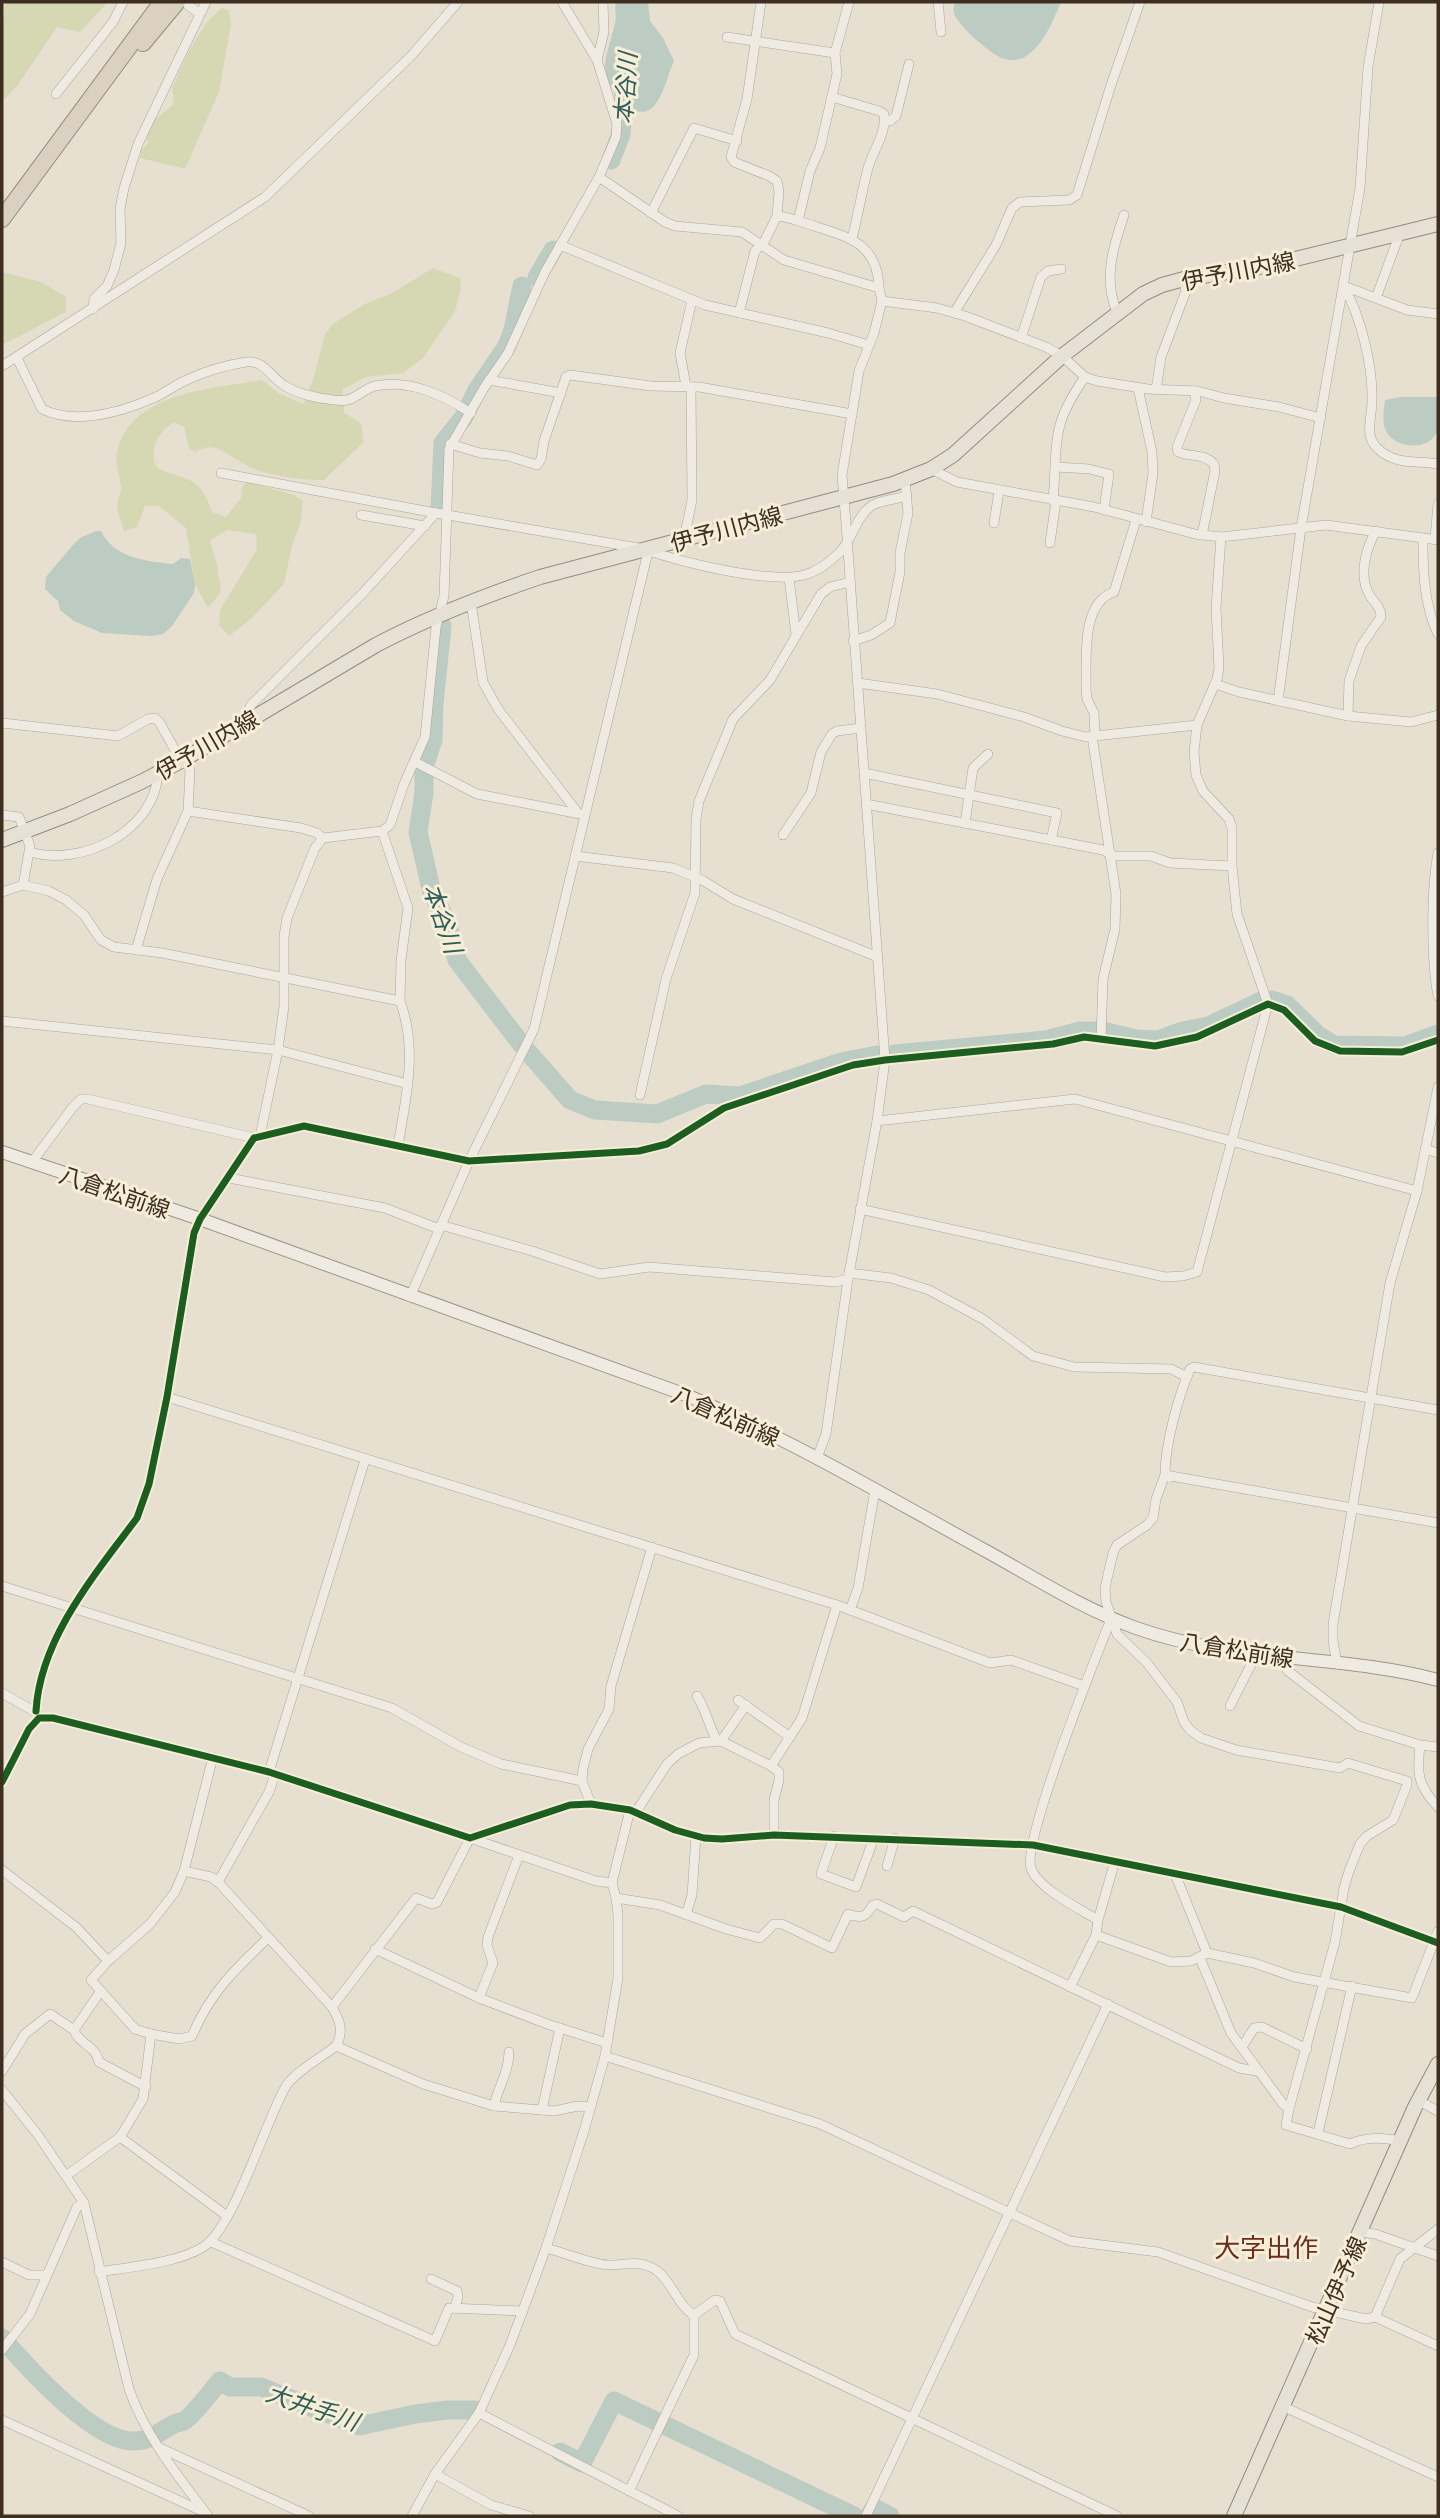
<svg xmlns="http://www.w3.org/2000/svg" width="1440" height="2518" font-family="'Playfair Display','Noto Sans JP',serif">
<rect width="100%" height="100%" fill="#e7e0d1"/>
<!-- green -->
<g fill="#d6d7b3">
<path d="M5,2H108L80,32L57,27L17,86L2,102V33Z"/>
<path d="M222,8L229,11L231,24L219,92L185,169L140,158L141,151L148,143L146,131L151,123L174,104L172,88L190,49L207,22Z"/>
<path d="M433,268L460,278L461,289L455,311L423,358L403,373L366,377L343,389L344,413L361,423L364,442L324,480C300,480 271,476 249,467C239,462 225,451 216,448C207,446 203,448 195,452L189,448L184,427L174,422C158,432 148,449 157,468C188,482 199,474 212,512L226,517L241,498L242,487L247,482L294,495L303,501L300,525L292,545L284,584L252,618L229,636L219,625L220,610L257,549L256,534L227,530L210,541L217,564L221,592L208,608L195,584L186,528L159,506H145L137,527L124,531C122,523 117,512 117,505C117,500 121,495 121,489C121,478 114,463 117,452C131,391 214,389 262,380L278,393L303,404L313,380L325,334L334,323L365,304L392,293Z"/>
<path d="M2,272L41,282L66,297V312L2,345Z"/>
</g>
<!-- water -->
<g fill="#bcccc2">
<path d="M616,2H648L650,21L663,38L674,61C668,74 664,94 654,106C634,127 604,85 605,66C606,51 612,38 615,23C617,16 614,9 616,2Z"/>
<path d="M955,2H1061C1053,20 1044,45 1026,56C1021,60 1012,61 1005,59C993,57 957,25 954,13C953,9 954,5 955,2Z"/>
<path d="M1401,397H1438C1438,407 1440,421 1437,431C1431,451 1397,449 1387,433C1381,423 1384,410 1385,400Z"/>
<path d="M96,531H101C114,558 145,561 173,564L181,558L190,559L195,584L194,593L172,626L163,634L152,636L102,633L74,621L60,610L58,601L45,589L46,577L72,546L80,538Z"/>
</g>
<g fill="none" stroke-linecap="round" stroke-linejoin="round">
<!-- river -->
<g stroke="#bcccc2" stroke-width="19">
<path d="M611,160L621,134L625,77"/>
<path d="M537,277L553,250"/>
<path d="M440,509L443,443L464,417L477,390L507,346L513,330L522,286"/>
<path d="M426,761L433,740L434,704L442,626"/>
<path d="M424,772V793L418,832L432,893L447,922L457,960L522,1045"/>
<path d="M1272,1000L1287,1005L1318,1035L1334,1045L1405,1046L1438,1034"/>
<path d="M1107,1032L1136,1039L1158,1040L1183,1031L1208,1026L1261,1001"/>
<path d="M528,1052L570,1100L595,1110L657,1114L706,1094L740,1096L841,1062L877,1055"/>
<path d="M895,1054L1046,1040L1080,1031H1097"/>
<path d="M2,2338C26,2366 96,2444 135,2441C154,2440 159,2431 174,2424C177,2422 181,2423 184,2421C192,2417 213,2389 220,2381L230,2387H261L359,2426L415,2414L448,2410H475"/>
<path d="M560,2452L582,2463L614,2401L854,2516"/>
<path d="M869,2516L874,2508L890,2516"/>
</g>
<!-- street casing -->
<g stroke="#ada599" stroke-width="10">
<g id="street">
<path d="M938,2L941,32"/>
<path d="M188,5L199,13"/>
<path d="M727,37L835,53"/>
<path d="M597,60L604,32L603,2"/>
<path d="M56,94L113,22L123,2"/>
<path d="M832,97L879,111L884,114C887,132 873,151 868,168C862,191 858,215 852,239"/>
<path d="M885,120L890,121L896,116L909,64"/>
<path d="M599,177L665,222L675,226L742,232L784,260L879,288L882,301L874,333L859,371L842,475L846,523L885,1060L877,1121L848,1279L826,1434L817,1458"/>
<path d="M651,213L694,128L737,141"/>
<path d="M777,216C789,217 802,222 814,226C849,237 878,244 879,288"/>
<path d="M798,221L810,171L820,148L837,74L835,53L849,2"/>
<path d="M560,245L705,305L828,333L869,345"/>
<path d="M1344,286L1407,310L1438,314"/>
<path d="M1344,287C1361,317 1373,366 1372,401C1372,417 1364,435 1377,448C1396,466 1416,460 1438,464"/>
<path d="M1376,298L1400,233"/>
<path d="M882,301L937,308L965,316L1046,347L1062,356L1085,377L1097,381L1148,389L1198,391L1224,398L1279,407L1321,418"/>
<path d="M93,309L94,299L107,286L114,270L121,243L120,209L124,188L138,144L206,2"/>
<path d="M1117,312C1103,280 1113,247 1124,215"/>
<path d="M739,313L755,251L764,242L777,216L779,192L777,181L769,176L734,162L731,157L747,99L761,2"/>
<path d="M954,313L996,245L1012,208L1020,202L1069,200L1077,195L1111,85L1140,2"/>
<path d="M1021,338L1041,277L1048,271L1061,269"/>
<path d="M17,358L42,409C77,426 124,411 156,397C168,391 178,383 189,379C206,371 227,365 246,362C265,360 271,378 285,386C295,392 309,396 320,398C329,399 338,402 347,400C357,398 365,388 375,386C410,379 443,395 471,413"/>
<path d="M2,366L265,197L411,56L458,2"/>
<path d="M489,380L561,393"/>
<path d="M686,386L680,353L692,300"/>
<path d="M1138,388L1152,452L1153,473L1146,522"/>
<path d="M1156,390L1161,357L1186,291L1184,279"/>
<path d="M1194,391L1196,400L1177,447L1178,452C1189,457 1204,453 1214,464L1215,471L1202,535"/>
<path d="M450,444L480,453L508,456L537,465L541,459L544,441L566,377L570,375L651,386L699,387L852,414"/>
<path d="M1056,467L1089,469L1109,474L1104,510"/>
<path d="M931,469L957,482L1094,507L1195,534L1221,537L1326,525L1438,540"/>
<path d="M221,473L436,513"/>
<path d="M1053,501C1058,444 1049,428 1085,377"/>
<path d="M361,515L425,526"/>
<path d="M994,523L999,491"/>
<path d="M684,539L692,500L691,387"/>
<path d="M1435,539L1438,504"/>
<path d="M1423,540C1423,572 1424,605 1438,634"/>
<path d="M1050,543L1056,501"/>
<path d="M789,578L796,635"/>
<path d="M471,602L483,682L498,709L578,813"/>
<path d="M853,641L871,635L890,623L900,572V553L908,513L905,480"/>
<path d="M858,683L937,694L1024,717L1062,731L1086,737L1197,725"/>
<path d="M1215,684L1239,692L1348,716L1411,722L1438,715"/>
<path d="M1278,701L1301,528L1360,188L1368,67L1379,2"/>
<path d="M1348,716L1349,681L1361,646L1381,617C1381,605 1372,602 1368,592C1359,574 1366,548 1376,531"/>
<path d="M244,722L251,705L363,593L436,513L644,549C680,562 768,584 804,575C819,571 830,562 840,552C853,539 857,512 875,504C884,500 897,499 907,496"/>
<path d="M2,723L118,736L148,719L155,718L160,723L181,761"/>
<path d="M1092,736L1116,894L1115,929L1103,979L1101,1038"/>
<path d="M1095,736L1094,713L1087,699L1086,689C1087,661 1080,603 1114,592L1136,520"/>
<path d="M415,762L477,794L580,814"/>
<path d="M864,773L1057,813L1051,840"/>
<path d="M866,804L1103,850L1114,856H1151L1170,863L1232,866"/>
<path d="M188,811L301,828L317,833L323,838"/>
<path d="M2,815L19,817L30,846L23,885"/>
<path d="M965,823L973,768L988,754"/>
<path d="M783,835L811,793L821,752L832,734L837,731L861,728"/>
<path d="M30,852C81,867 155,832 158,773"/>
<path d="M1438,853C1431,890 1431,960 1438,996"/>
<path d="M575,856L673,868L702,880L733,899L878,957"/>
<path d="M2,892L23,885L49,891L66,900L84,915L101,940L114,947L162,953L400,1001L401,960L408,908L382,831"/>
<path d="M136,950L157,879L188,811L190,771L187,758"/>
<path d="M2,1021L278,1050L408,1084"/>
<path d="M640,1095L666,979L695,893L696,819L699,801L733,719L770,680L821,594L830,587L850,582"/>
<path d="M877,1121L1075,1099L1417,1191"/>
<path d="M260,1136L278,1050L284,1006V936L287,918L315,848L323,838L382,831L390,825L404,784L425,737L436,627L444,596L449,449L484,388L508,353L545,272L599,177L616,137L617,124L597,60L562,2"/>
<path d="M398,1146C406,1097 418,1049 400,1001"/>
<path d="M1425,1149L1438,1153"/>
<path d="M32,1162L73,1107L81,1099H88L254,1138"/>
<path d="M229,1178L385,1208L439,1229"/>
<path d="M860,1209L1165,1277L1183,1276L1197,1272L1268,1004L1237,914L1232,866V828L1229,819L1203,791L1196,775L1194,752L1197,725L1217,679L1219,668L1216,608L1221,537"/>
<path d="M441,1225L532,1251L600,1274L649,1267L835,1282L848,1279"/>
<path d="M849,1273L891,1278L929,1290L983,1319L1033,1356L1074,1367L1171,1369L1187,1377"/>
<path d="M410,1297L469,1161L534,1029L647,556L644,549"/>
<path d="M167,1397L837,1605L990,1663L1011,1660L1084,1686"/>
<path d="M1165,1475C1165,1444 1178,1398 1190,1369L1194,1367L1438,1410"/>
<path d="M2,1586L392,1708L461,1747L501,1764L582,1781"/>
<path d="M850,1610L858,1588L875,1490"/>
<path d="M1279,1658L1288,1671L1359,1726L1420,1745L1438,1747"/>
<path d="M1337,1664L1333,1641V1624L1390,1283L1417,1191L1438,1087"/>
<path d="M2,1693L37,1713"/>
<path d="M697,1696C707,1712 708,1724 717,1741"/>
<path d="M738,1700L790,1737"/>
<path d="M1230,1706L1256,1655"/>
<path d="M36,1711C40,1639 95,1574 137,1518L149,1484L167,1397L194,1233L200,1219L254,1138L304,1126L469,1161L639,1151L667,1144L724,1108L853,1065L885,1060L1053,1044L1084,1037L1155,1046L1197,1037L1268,1004L1284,1010L1315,1041L1340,1051L1402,1052L1438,1040"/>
<path d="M721,1741L746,1705"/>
<path d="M1420,1745C1417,1773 1417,1785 1438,1807"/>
<path d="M269,1772L365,1460"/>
<path d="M2,1782L29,1729L39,1718H53L269,1772L470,1838L570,1805L591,1804L630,1810L675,1830L704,1838L722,1839L774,1835L1033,1845L1341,1907L1438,1943"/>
<path d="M591,1804L582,1781L583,1769L588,1749L609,1709L611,1686L652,1547"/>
<path d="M636,1812L667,1764L678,1754L699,1743L721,1741L771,1766"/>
<path d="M774,1835V1800L779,1780V1772L771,1766L802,1718L837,1605"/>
<path d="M834,1836L821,1874L856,1887L874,1838"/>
<path d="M887,1866L895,1838"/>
<path d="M2,1870L76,1927L108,1961"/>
<path d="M1175,1874L1207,1953"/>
<path d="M218,1882L269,1792L275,1774"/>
<path d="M616,1898L660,1905L726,1929L760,1938L774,1924H782L832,1948L848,1914C862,1919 866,1917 873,1905L877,1904L904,1917L913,1911L1239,2068L1257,2071"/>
<path d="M686,1915L692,1895L696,1836"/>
<path d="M1098,1920L1115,1861"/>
<path d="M1096,1935L1171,1962L1191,1961L1207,1953L1254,1963L1294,1977L1412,1998L1438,1931"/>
<path d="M375,1949L479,1998L550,2025L607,2043"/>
<path d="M1200,1958L1231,2033L1283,2104L1289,2109L1286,2125L1350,2144C1366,2136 1384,2138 1401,2141"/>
<path d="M1070,1987L1096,1935L1098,1920C1080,1909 1037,1888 1031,1868C1022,1841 1097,1654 1111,1619"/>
<path d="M479,1998L493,1963L487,1945L488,1937L519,1855"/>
<path d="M332,2007L416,1898L432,1904L437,1902L470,1838L596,1881L612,1883"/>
<path d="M74,2030C79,2045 95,2044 99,2062L146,2087"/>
<path d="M151,2034L179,2039L192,2036C210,1993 235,1969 268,1938"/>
<path d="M336,2046L423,2084L494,2106L554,2111L578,2106L590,2107"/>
<path d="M1242,2047L1254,2028L1262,2027L1307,2049"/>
<path d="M605,2056L820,2124L1070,2241L1158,2252L1312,2307L1366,2319L1375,2317L1438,2346"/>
<path d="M2,2071L25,2034L50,2014L74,2030L100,1992"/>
<path d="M2,2090L38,2135L84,2203L129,2389C146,2437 178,2476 208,2516"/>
<path d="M1419,2101L1438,2111"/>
<path d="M494,2106C498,2087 509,2072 509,2052"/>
<path d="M1289,2109L1335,1942L1344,1888L1349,1871L1360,1844L1367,1836L1393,1820L1407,1785V1781L1348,1763L1340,1768L1236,1750L1201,1738L1190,1730L1184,1722L1177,1702L1147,1663L1117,1634L1106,1602L1105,1588L1113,1553L1117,1545L1147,1525L1153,1518L1156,1499L1165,1475L1438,1523"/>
<path d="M542,2110L560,2028"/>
<path d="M1318,2133L1352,1986"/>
<path d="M120,2137L227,2216"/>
<path d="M67,2175L120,2137L143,2099L151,2034L135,2029L91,1980L108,1961L150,1924L175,1892L184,1871L213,1757"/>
<path d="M1360,2232L1375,2234L1438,2256"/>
<path d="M211,2242L435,2341L449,2308L523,2311"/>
<path d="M546,2248C562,2252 594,2265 609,2265C627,2265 638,2259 656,2270C672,2281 677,2305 694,2315L715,2300L720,2301L735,2334L1117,2516"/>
<path d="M2,2262L29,2275H47"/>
<path d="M99,2272C130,2267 178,2263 203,2247C234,2228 265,2122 286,2086C294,2073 323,2056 336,2046C344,2032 340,2020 332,2007L218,1882L211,1877L184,1871"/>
<path d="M431,2279L457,2291L458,2297L455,2308"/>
<path d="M1375,2317L1400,2259L1438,2229"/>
<path d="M2,2350L30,2314L77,2207L84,2203"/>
<path d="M1282,2406L1438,2477"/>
<path d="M479,2413L678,2516"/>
<path d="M2,2420L204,2512"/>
<path d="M158,2447L309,2516"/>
<path d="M435,2474L491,2505L529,2516"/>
<path d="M629,2491L694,2355V2315"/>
<path d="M412,2516L435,2474L479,2413L510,2345L546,2248L584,2131L605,2056L618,1978V1915L616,1898L612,1883L630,1810"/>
<path d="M866,2516L1108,2004"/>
</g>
</g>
<!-- secondary casing -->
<g stroke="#9c958a" stroke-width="14">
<path id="secondary" d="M2,1152L200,1219L686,1395C790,1439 887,1497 986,1551C1035,1578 1083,1609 1136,1628C1234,1663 1340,1654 1438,1680"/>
</g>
<!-- primary casing -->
<g stroke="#928b80" stroke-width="16">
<g id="primary">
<path d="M2,840L70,814L141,782L181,761L376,645C429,617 484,596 540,577L893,484L931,469L953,455L1062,356L1143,294L1162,285L1184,279L1271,265L1438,224"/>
<path d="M1234,2516L1415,2107L1438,2064"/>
</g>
</g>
<!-- highway casing -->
<g stroke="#928b80" stroke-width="18">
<g id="highway">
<path d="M143,43L177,2"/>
<path d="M2,219L162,2"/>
</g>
</g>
<!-- street -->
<use href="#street" stroke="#efebe3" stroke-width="9"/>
<!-- secondary -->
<use href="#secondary" stroke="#efebe3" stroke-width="12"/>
<!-- primary -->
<use href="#primary" stroke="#e6e1d4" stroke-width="14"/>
<!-- highway -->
<use href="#highway" stroke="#dad1c2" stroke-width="16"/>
<!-- cycleway casing -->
<g stroke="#f7eed8" stroke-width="11">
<g id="cycleway">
<path d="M36,1711C40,1639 95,1574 137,1518L149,1484L167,1397L194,1233L200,1219L254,1138L304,1126L469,1161L639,1151L667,1144L724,1108L853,1065L885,1060L1053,1044L1084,1037L1155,1046L1197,1037L1268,1004L1284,1010L1315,1041L1340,1051L1402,1052L1438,1040"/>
<path d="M2,1782L29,1729L39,1718H53L269,1772L470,1838L570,1805L591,1804L630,1810L675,1830L704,1838L722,1839L774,1835L1033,1845L1341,1907L1438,1943"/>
</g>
</g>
<!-- cycleway -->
<use href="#cycleway" stroke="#1b5e20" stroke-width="7"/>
</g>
<g text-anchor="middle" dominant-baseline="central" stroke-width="6" stroke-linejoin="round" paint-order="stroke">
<!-- street labels -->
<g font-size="23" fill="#3d2e20" stroke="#f7eed8">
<text transform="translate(1238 270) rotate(-11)">伊予川内線</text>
<text transform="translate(726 528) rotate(-15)">伊予川内線</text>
<text transform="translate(206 744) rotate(-30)">伊予川内線</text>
<text transform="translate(115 1191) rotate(19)">八倉松前線</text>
<text transform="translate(726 1415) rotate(24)">八倉松前線</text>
<text transform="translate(1237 1649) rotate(9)">八倉松前線</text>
<text transform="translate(1335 2290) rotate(-66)">松山伊予線</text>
</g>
<!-- water labels -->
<g font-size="24" font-style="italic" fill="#2f5d5a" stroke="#f7eed8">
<text transform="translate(624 88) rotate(-86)">本谷川</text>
<text transform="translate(444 918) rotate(71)">本谷川</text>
<text transform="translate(313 2406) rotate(19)">大井手川</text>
</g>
<!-- quarter labels -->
<g font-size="26" fill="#6b2e1e" stroke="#f7eed8">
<text x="1266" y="2246">大字出作</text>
</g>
</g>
<!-- border -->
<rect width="1440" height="2518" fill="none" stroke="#3d2e20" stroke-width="7"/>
</svg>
